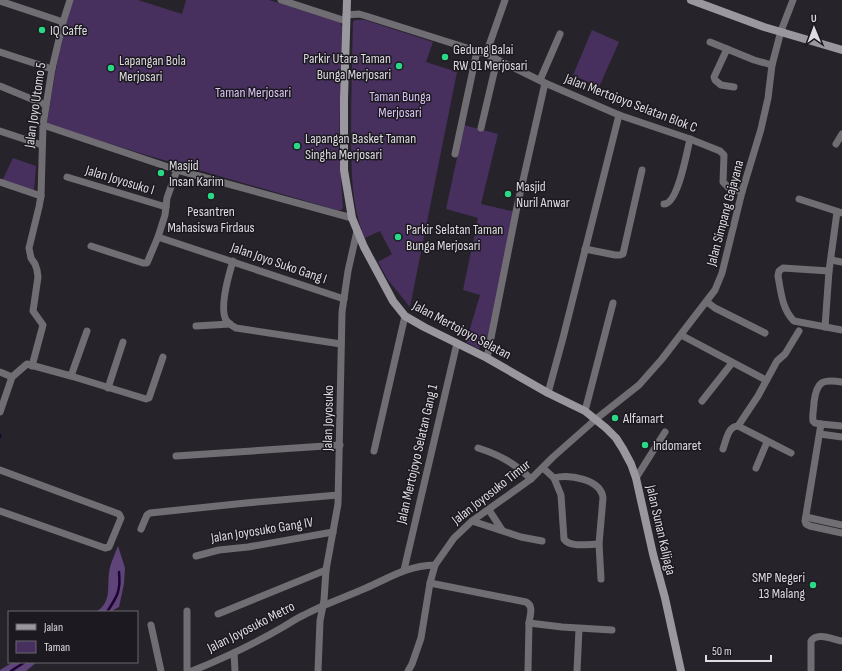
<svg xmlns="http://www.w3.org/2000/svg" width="842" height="671" font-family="'Sofia Sans Condensed',sans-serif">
<rect width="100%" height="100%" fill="#26232a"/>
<!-- green -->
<g fill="#47305e">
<path d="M73,0H138L182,14L186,0H269L340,22L342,27L339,146L343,208L341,210H337L136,152L48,124L47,122C54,81 60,39 73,0Z"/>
<path d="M355,20H365L433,42L426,62L457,72L410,307L388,280L378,262L392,254L380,231L365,238C351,206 352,173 351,139C351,100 352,61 353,22Z"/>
<path d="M592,30L619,42L599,87L573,75Z"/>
<path d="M464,125L498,134L481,204L515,212L487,348L480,345L479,349L466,342L480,295L463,290L478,218L446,209Z"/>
<path d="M13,158L36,166L34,191L2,181Z"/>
</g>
<!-- forest -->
<g fill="#5e4479">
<path d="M118,546L125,568L124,584L119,607L110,612H96C112,602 107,588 109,573C110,564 115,554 118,546Z"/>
<path d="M13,662H37L26,671H0V670Z"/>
</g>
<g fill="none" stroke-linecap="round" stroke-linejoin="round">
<!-- stream -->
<g stroke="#1d0231" stroke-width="2.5">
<path d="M0,437V435"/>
<path d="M107,612C117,597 121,591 119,572"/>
<path d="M11,671L25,662"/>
</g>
<!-- minor -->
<g stroke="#706e72" stroke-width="7">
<path d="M281,0L346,21"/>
<path d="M0,1L63,22"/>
<path d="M346,15L359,14L366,16L486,54L545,83L619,115L690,139L720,151L724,155L723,182L729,188L742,192"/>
<path d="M710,42L754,60L772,65"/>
<path d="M727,49L714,77L715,80L721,85L734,87"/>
<path d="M0,52L52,69"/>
<path d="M486,54L505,0"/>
<path d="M540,80L560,34"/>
<path d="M0,86L46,105"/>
<path d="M43,125L177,170L352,218"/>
<path d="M481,128L497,60"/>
<path d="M0,131L42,145"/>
<path d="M836,144L842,134"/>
<path d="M455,154L477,51"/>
<path d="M67,177L166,207"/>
<path d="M0,182L41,196"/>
<path d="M799,199L842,213"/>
<path d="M664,204C678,204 687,151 690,139"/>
<path d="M158,237L344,299"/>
<path d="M91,246L143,263H147L158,237L165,215L167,198L177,170"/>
<path d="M585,249L615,255H620L623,254L642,170"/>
<path d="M831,260L842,262"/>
<path d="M233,261C229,274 219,307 226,320C229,324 232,326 236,328L341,344"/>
<path d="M829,271L783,268L779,271L778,276C781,292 782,309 794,321L842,330"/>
<path d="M707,302L715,308L765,333"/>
<path d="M196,326L230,324"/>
<path d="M825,327L829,271L837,212"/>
<path d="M681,335L766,380"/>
<path d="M487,358L517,207L545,83"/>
<path d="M32,366L43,325L33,311L38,277L37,270L35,264L31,258L29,248L39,207L41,196L43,125L52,69L63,22L70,0"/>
<path d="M0,372L12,377"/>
<path d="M71,376L87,331"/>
<path d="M842,382C822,379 817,381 814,402C814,408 812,415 813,421L815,423L821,424L805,521L806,524L810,526L842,533"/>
<path d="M108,388L123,342"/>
<path d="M548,393L563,338L619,115"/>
<path d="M702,401L732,363"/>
<path d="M585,411L613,303"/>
<path d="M0,412L12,377L27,364L71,376L146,399L149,398L163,357"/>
<path d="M821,424L842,426"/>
<path d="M738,426L791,453"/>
<path d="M820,434L842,437"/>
<path d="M478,448C500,455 514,463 531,479"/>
<path d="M723,449C726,441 728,426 738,426L758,396L777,361L785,354L799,331"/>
<path d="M374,451L405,316"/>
<path d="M176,456L340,445"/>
<path d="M543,468L554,478L561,495L564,539C570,548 589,544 599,544"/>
<path d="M756,468L767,442"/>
<path d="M0,470L119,514L121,518L109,547L105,548L0,511"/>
<path d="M554,478C569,474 601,479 603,498L599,544L601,579"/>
<path d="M636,478L665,432"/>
<path d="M489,510L502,530"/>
<path d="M806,517L842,525"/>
<path d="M472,521L521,537L542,541"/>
<path d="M141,529L147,515L150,513L246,503L338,495"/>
<path d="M196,556L219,550L248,547L333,532"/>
<path d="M404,570L457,343"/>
<path d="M430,583L526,602C534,606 530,615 529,623"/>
<path d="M218,614L326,570"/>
<path d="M151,625L161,671"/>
<path d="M234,653L235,671"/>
<path d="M187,671V611"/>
<path d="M192,671C224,658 254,644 283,627C290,623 297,618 304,615C324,604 346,597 366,588C391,577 406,566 435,565"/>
<path d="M318,671L320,621L324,600L326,570L338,504L342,312L348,271L357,231"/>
<path d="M408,671L412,664L421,638L430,583L435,565L454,538L472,521L531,479L553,457L596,419L639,385L662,359L715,290L722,273L742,192L761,129L768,98L772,65L781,31L793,0"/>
<path d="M528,671L529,623L562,627L612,630"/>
<path d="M577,671L579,629"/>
<path d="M811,671V641C817,632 832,639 842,641"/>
</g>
<!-- secondary -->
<g stroke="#9a989e" stroke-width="8">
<path d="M347,0L344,99V170L352,218L364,247L393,301L405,316L424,327L487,358L548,393L585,411L606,428L616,438L623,449L631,464L636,478L653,554L665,598L681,671"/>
<path d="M691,0L764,27L842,50"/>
</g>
</g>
<!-- markers -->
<g fill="#2ad885" stroke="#1c1920" stroke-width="1.5">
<circle cx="42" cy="30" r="4"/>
<circle cx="445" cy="57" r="4"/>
<circle cx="399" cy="66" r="4"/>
<circle cx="111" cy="68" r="4"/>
<circle cx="297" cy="146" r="4"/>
<circle cx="161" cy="173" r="4"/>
<circle cx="508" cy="194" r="4"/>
<circle cx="211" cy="196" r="4"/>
<circle cx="398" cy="237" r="4"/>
<circle cx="615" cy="418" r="4"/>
<circle cx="645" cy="445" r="4"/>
<circle cx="813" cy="585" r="4"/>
</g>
<g text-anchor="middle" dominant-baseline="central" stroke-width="3" stroke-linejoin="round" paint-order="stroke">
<!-- poi labels -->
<g font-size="14" fill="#dedce1" stroke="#1c1920" text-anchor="start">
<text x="50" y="30">IQ Caffe</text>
<text x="453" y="49">Gedung Balai<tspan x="453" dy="16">RW 01 Merjosari</tspan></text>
<text x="391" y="58" text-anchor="end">Parkir Utara Taman<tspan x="391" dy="16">Bunga Merjosari</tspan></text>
<text x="119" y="60">Lapangan Bola<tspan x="119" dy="16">Merjosari</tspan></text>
<text x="305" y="138">Lapangan Basket Taman<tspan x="305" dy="16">Singha Merjosari</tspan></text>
<text x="169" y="165">Masjid<tspan x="169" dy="16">Insan Karim</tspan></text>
<text x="516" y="186">Masjid<tspan x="516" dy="16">Nuril Anwar</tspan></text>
<text x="211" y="211" text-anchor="middle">Pesantren<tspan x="211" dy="16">Mahasiswa Firdaus</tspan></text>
<text x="406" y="229">Parkir Selatan Taman<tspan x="406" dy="16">Bunga Merjosari</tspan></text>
<text x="623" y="418">Alfamart</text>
<text x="653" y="445">Indomaret</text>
<text x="805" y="577" text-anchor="end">SMP Negeri<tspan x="805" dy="16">13 Malang</tspan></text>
</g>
<!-- park labels -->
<g font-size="14" fill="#dbc4f6" stroke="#1c1920">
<text x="253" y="92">Taman Merjosari</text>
<text x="400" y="96">Taman Bunga<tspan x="400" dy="16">Merjosari</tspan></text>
</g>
<!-- street labels -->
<g font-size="14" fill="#dedce1" stroke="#1c1920">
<text transform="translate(631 103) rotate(21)">Jalan Mertojoyo Selatan Blok C</text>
<text transform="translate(35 105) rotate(-82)">Jalan Joyo Utomo 5</text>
<text transform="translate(120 180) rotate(17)">Jalan Joyosuko I</text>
<text transform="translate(725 213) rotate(-75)">Jalan Simpang Gajayana</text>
<text transform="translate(279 263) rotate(19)">Jalan Joyo Suko Gang I</text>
<text transform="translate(462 330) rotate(28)">Jalan Mertojoyo Selatan</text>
<text transform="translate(328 418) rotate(-89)">Jalan Joyosuko</text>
<text transform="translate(417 454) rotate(-77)">Jalan Mertojoyo Selatan Gang 1</text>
<text transform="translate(491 492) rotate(-38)">Jalan Joyosuko Timur</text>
<text transform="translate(262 530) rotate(-9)">Jalan Joyosuko Gang IV</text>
<text transform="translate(661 530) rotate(77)">Jalan Sunan Kalijaga</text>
<text transform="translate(251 627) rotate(-27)">Jalan Joyosuko Metro</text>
</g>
</g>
<!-- legend -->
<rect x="8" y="611" width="130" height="52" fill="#1c1920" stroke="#6a676d"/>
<rect x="16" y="624" width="20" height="6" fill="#9a989e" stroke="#6a676d"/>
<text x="44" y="631" font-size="12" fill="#dedce1">Jalan</text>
<rect x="16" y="641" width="20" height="12" fill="#47305e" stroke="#6a676d"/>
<text x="44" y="651" font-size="12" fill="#dedce1">Taman</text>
<!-- north arrow -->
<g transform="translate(814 28) rotate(359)" stroke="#1c1920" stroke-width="3" paint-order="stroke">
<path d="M0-3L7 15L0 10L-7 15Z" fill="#dedce1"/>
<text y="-6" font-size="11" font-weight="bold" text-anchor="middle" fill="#dedce1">U</text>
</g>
<!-- scale -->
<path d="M706 655v6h65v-6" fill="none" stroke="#dedce1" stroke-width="2"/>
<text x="712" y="655" font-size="12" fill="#dedce1" stroke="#1c1920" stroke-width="3" paint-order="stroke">50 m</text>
</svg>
